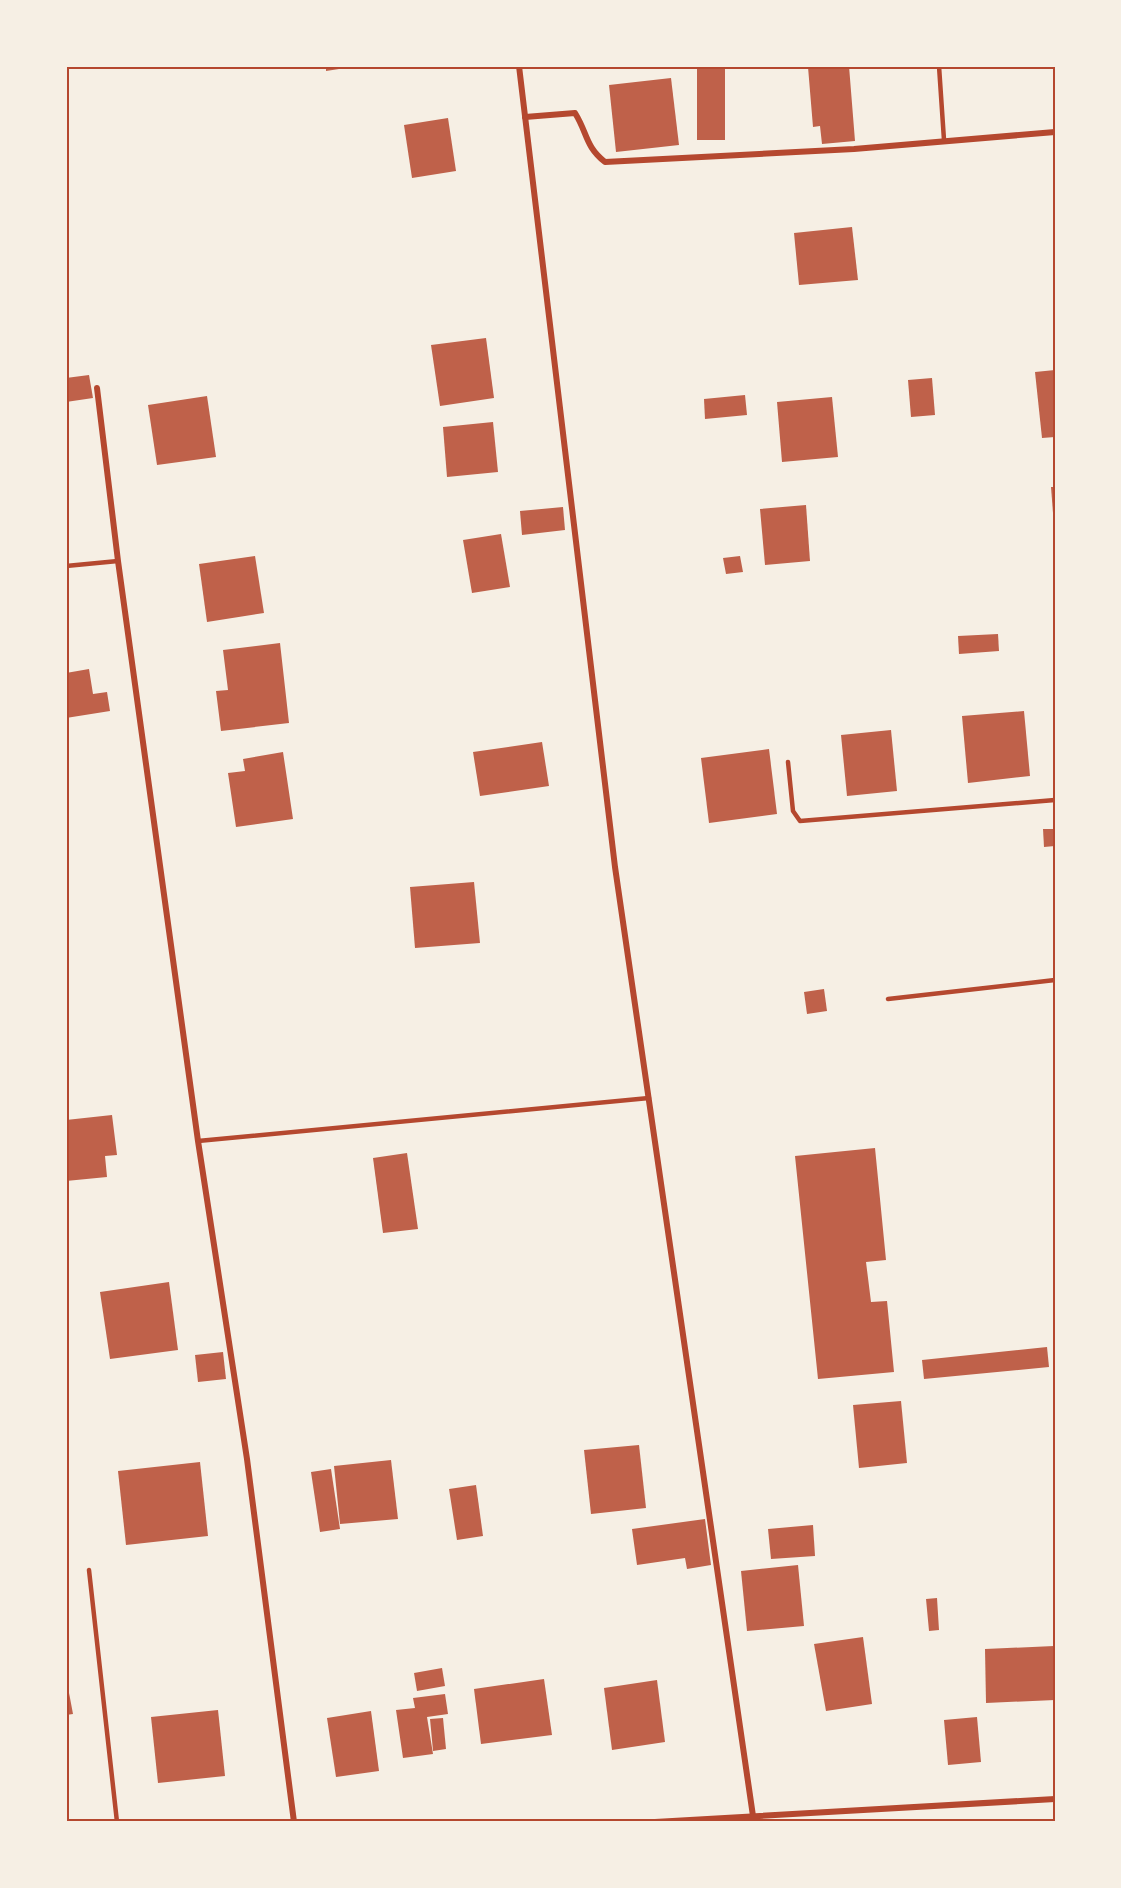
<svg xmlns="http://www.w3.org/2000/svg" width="1121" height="1888" font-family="Roboto,sans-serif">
<rect width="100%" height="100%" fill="#f6efe4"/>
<!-- building -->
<g fill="#bf614a">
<path d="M326,66H352V67L326,71Z"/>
<rect x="697" y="66" width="28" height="74"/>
<path d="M824,66H849L855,141L822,144L820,126L813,127L808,67Z"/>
<path d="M671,78L679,145L616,152L609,85Z"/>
<path d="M448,118L456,171L412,178L404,125Z"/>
<path d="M852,227L858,280L799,285L794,233Z"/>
<path d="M486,338L494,398L440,406L431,345Z"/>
<path d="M1055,370V437L1042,438L1035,372Z"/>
<path d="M89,375L93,398L66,402V378Z"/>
<path d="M932,378L935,415L911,417L908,380Z"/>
<path d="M745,395L747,415L705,419L704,399Z"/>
<path d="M207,396L216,457L157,465L148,405Z"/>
<path d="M832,397L838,457L782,462L777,402Z"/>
<path d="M493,422L498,472L447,477L443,427Z"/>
<path d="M1051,487H1055V513H1053Z"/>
<path d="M806,505L810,561L765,565L760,509Z"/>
<path d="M563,507L565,530L522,535L520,511Z"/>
<path d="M501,534L510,587L472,593L463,540Z"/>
<path d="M255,556L264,613L207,622L199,564Z"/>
<path d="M740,556L743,572L726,574L723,558Z"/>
<path d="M998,634L999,651L959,654L958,636Z"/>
<path d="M280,643L289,723L221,731L216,691L228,690L223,650Z"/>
<path d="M89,669L93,694L107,692L110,711L66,718V673Z"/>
<path d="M1024,711L1030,776L968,783L962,716Z"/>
<path d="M891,730L897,791L847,796L841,735Z"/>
<path d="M542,742L549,786L480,796L473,752Z"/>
<path d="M769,749L777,814L709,823L701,758Z"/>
<path d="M283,752L293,819L236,827L228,773L245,771L243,759Z"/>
<path d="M1043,829H1055V846L1044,847Z"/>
<path d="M474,882L480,943L415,948L410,887Z"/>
<path d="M824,989L827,1011L807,1014L804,992Z"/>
<path d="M112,1115L117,1155L105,1156L107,1177L66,1181V1120Z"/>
<path d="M875,1148L886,1260L866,1262L871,1302L887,1301L894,1372L818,1379L795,1156Z"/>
<path d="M407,1153L418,1229L383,1233L373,1158Z"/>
<path d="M169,1282L178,1350L110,1359L100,1292Z"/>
<path d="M1047,1347L1049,1367L924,1379L922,1360Z"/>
<path d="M223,1352L226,1379L198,1382L195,1355Z"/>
<path d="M901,1401L907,1463L859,1468L853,1405Z"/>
<path d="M639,1445L646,1508L591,1514L584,1450Z"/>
<path d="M391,1460L398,1519L340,1524L334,1466Z"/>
<path d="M200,1462L208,1536L126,1545L118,1471Z"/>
<path d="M331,1469L340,1529L320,1532L311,1472Z"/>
<path d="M476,1485L483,1536L457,1540L449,1489Z"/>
<path d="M705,1519L711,1565L687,1569L685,1558L637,1565L632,1529Z"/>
<path d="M813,1525L815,1556L771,1559L768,1529Z"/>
<path d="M798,1565L804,1626L747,1631L741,1571Z"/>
<path d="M937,1598L939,1630L929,1631L926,1599Z"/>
<path d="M863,1637L872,1704L826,1711L814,1644Z"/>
<path d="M1054,1646L1055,1700L986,1703L985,1649Z"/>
<path d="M442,1668L445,1686L417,1691L414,1673Z"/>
<path d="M66,1677L73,1714L66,1715Z"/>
<path d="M544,1679L552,1735L481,1744L474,1689Z"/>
<path d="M657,1680L665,1742L612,1750L604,1688Z"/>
<path d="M445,1694L448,1714L427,1717L433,1754L403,1758L396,1710L415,1708L413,1698Z"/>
<path d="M218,1710L225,1776L158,1783L151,1717Z"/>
<path d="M371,1711L379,1771L336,1777L327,1718Z"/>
<path d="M977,1717L981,1762L948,1765L944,1720Z"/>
<path d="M443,1718L446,1749L433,1751L430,1719Z"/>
</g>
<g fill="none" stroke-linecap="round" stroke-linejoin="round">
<!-- service -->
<g stroke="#b5482f" stroke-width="4.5">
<path d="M939,66L944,140"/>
<path d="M66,566L118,561"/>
<path d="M788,762L793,811L800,821L1055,800"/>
<path d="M888,999L1055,980"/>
<path d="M198,1141L649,1098"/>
<path d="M89,1570L117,1822"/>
</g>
<!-- minor -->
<g stroke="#b5482f" stroke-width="6">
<path d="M519,66L615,867L753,1816"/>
<path d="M525,117L575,113C588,134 585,146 605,162L854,149L1055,132"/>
<path d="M97,388L118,561L198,1141L247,1459L294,1822"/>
<path d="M655,1822L1055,1799"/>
</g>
</g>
<!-- border -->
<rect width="1121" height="1888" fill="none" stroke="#f6efe4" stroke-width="135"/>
<rect x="68" y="68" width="986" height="1752" fill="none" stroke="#b5482f" stroke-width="2"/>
</svg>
